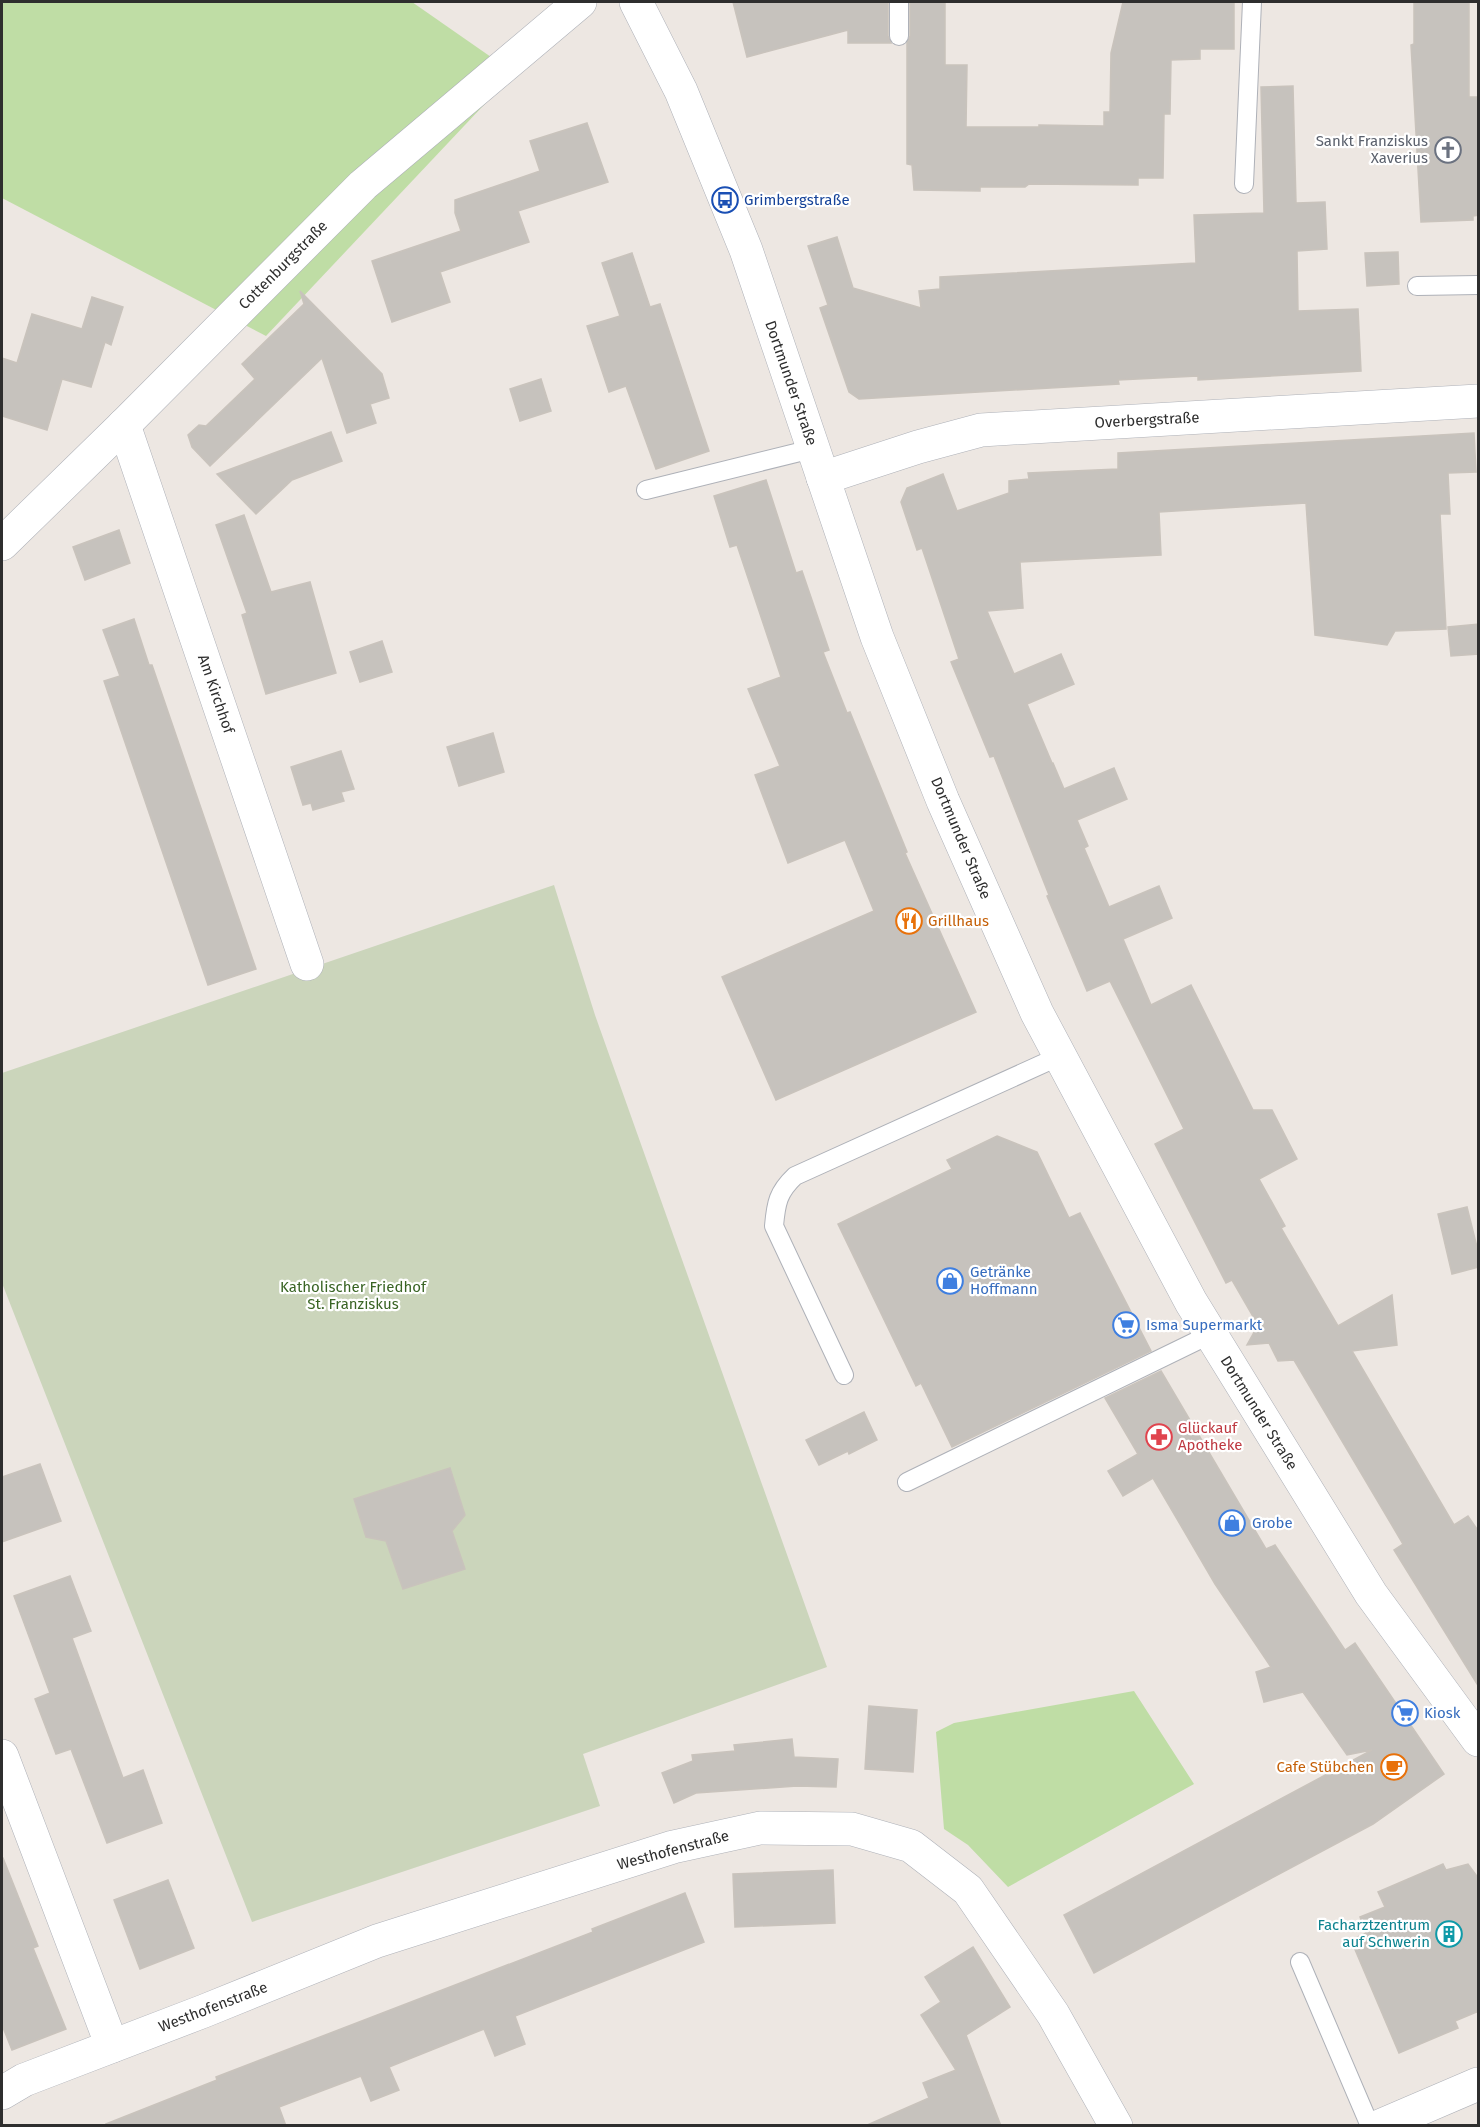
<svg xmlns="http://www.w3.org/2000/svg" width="1480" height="2127" font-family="'Fira Sans',sans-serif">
<rect width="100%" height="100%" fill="#ede7e2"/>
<!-- green -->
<g fill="#bfdda5">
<path d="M2,2H412L514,73L266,336L2,198Z"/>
<path d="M1134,1691L1194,1784L1008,1887L968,1845L944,1829L936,1732L954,1723Z"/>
</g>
<!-- cemetery -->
<path fill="#cbd5bb" d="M554,885L595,1015L827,1667L583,1754L600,1806L252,1922L2,1283V1073Z"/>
<!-- building -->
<g fill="#c6c2bd" stroke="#c9c3bc" stroke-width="1.5">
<path d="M733,2H888V36L891,43H848V30L747,57Z"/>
<path d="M910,2H945V65H967L966,127H1039V125L1104,126V112H1110L1111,53L1123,2H1234V49H1200V59L1171,60L1170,114H1164L1163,178H1138V185L1029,184L1025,187H980V191L914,190L912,165L907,164V43L910,36Z"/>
<path d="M1414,2H1469V97H1479V215L1473,216V220L1421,222L1411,45L1414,44Z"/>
<path d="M1293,86L1296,203L1325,202L1327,249L1297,251L1298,311L1358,309L1361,371L1198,380V376L1118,380L1119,384L859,399L849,392L820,308L828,305L808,246L837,237L853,288L921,308L919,291L940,289V277L1196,263L1194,215L1264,213L1261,87Z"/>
<path d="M587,123L608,182L518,211L529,242L440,272L450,302L392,322L372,261L461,231L455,213V200L540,171L530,141Z"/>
<path d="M1398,252L1399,284L1367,286L1365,253Z"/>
<path d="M632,253L650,307L660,304L709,451L656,469L626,386L609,392L587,326L620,316L602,263Z"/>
<path d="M300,291L382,374L389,398L370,404L376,423L347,433L322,358L210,466L192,447L188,435L199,425L206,426L255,379L242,364L304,304Z"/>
<path d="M92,297L123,307L111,345L105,342L91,387L62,379L47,430L2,416V358L17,363L32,314L82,329Z"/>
<path d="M541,379L551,411L520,421L510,389Z"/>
<path d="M331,432L342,461L292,480L256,514L217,474Z"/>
<path d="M1474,433L1476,472L1448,473L1450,514H1440L1446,629L1395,631L1387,645L1315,635L1306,503L1159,512L1161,555L1020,562L1023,608L987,611L1014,674L1061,654L1074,684L1027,704L1052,763H1053L1064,789L1114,768L1127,799L1077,820L1088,846L1084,848L1109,907L1159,886L1172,918L1123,939L1151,1005L1191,985L1253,1110H1272L1297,1159L1259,1179L1285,1226L1281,1228L1338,1326L1392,1295L1397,1345L1352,1351L1454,1525L1468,1516L1479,1532V1687L1394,1550L1403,1544L1294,1360L1278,1361L1269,1343L1247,1345L1258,1325L1232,1280L1226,1283L1155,1144L1184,1129L1110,981L1087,991L1047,896L1049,895L994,756L990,757L951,662L959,659L922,548L917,550L901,502L907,488L943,474L957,511L1009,493V481L1029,479L1028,473L1118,469V453Z"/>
<path d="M766,480L796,573L802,571L829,650L823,652L847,713L850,712L907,852L905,853L976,1012L776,1100L722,977L874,911L845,840L788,863L755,775L780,766L748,689L781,677L737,545L730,547L714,496Z"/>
<path d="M244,515L271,592L310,582L336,673L266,694L242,615L247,613L216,525Z"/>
<path d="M119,530L130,563L85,580L73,547Z"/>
<path d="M134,619L149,665H152L256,969L208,985L104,681L120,676L103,630Z"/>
<path d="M1479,624V654L1451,656L1448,627Z"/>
<path d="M382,641L392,672L360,682L350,652Z"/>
<path d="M493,733L504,772L459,786L447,747Z"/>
<path d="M341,751L354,789L341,792L344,801L313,810L311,803L303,805L291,767Z"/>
<path d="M997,1136L1037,1152L1069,1218L1080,1213L1151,1351L952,1447L921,1383L916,1386L838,1224L952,1169L947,1160Z"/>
<path d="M1467,1207L1479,1255V1267L1452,1274L1438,1214Z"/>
<path d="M1161,1371L1266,1549L1275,1545L1345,1650L1355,1643L1444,1774L1373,1824L1094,1973L1064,1915L1372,1750L1347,1755L1303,1692L1264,1702L1256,1672L1271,1667L1215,1584L1153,1478L1123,1496L1108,1471L1138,1454L1105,1398Z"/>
<path d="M864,1412L877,1440L849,1454L848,1451L819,1465L806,1440Z"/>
<path d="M40,1464L61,1521L2,1542V1477Z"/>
<path d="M450,1468L465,1515L452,1531L465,1569L403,1589L386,1541L366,1537L354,1499Z"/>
<path d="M70,1576L91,1631L72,1638L123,1778L143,1770L162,1823L107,1843L71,1749L56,1754L35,1699L50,1693L14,1596Z"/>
<path d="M869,1706L917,1710L913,1772L865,1769Z"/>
<path d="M792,1739L794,1757L838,1759L836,1787L797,1786L696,1793L674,1803L662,1773L693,1761L692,1755L735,1751L734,1745Z"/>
<path d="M2,1858H3L38,1946L33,1948L66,2029L12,2050L2,2025Z"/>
<path d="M1443,1864L1446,1870L1468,1864L1479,1879V2011L1455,2021L1458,2028L1399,2053L1351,1940L1366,1933L1360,1917L1385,1907L1378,1892Z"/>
<path d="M833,1870L835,1923L735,1927L733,1874Z"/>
<path d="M168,1880L194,1948L140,1969L114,1900Z"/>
<path d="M685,1893L704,1942L515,2016L525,2044L495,2056L484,2029L389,2067L399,2090L371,2101L361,2076L279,2107L286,2126H107L106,2124L217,2080L216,2077L593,1932L592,1929Z"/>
<path d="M973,1947L1010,2007L966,2035L1001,2126H865L929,2098L923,2083L956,2070L921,2015L941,2002L925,1977Z"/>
</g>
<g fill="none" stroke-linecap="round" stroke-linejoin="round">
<!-- lane casing -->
<g stroke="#aeb1b8" stroke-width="20">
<g id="lane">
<path d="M899,36V2"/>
<path d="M1244,184L1252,2"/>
<path d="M1417,286L1478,285"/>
<path d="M646,490L812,449"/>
<path d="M844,1375L774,1226C776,1203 778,1192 795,1176L1060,1056"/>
<path d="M907,1482L1211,1334"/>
<path d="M1300,1962L1370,2126"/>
</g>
</g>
<!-- street casing -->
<g stroke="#aeb1b8" stroke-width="34">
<g id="street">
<path d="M124,425L307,964"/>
<path d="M823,478L918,447L981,430L1478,401"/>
<path d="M2,1756L112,2046"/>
<path d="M2,2093L24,2080L204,2011L377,1941L673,1847L760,1828L852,1829L911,1846L968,1890L1053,2014L1116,2126"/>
<path d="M1380,2126L1478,2084"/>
</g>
</g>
<!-- secondary casing -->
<g stroke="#aeb1b8" stroke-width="34">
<g id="secondary">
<path d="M636,2L681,91L746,250L877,637L943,801L1037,1013L1191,1302L1371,1594L1478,1740"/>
<path d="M2,544L124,425L363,185L580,2"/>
</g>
</g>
<!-- lane -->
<use href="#lane" stroke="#fff" stroke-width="18"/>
<!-- street -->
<use href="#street" stroke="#fff" stroke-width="33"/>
<!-- secondary -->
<use href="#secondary" stroke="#fff" stroke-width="33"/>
</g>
<!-- icons -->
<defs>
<g id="church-ring" transform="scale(1.35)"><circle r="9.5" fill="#fff" stroke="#6b7280" stroke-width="1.5"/><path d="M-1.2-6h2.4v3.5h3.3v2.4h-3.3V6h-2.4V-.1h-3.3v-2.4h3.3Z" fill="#6b7280"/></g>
<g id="bus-ring" transform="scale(1.35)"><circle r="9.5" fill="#fff" stroke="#1a4fb4" stroke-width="1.5"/><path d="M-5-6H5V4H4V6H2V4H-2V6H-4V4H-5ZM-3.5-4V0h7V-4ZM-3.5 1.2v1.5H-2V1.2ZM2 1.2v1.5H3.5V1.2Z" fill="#1a4fb4"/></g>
<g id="restaurant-ring" transform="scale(1.35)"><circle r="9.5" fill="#fff" stroke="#e8710a" stroke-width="1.5"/><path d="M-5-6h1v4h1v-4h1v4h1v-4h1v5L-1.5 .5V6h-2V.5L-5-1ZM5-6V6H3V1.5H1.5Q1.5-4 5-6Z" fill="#e8710a"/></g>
<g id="shop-ring" transform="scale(1.35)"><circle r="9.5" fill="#fff" stroke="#3f7fe0" stroke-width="1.5"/><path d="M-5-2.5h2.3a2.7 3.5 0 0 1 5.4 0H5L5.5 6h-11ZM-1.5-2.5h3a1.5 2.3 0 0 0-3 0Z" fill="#3f7fe0"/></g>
<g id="supermarket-ring" transform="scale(1.35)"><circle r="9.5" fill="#fff" stroke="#3f7fe0" stroke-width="1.5"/><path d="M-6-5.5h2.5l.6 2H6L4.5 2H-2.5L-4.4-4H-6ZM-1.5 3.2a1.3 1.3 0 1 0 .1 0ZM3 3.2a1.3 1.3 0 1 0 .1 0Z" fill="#3f7fe0"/></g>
<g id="pharmacy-ring" transform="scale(1.35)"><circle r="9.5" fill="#fff" stroke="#e0444e" stroke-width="1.5"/><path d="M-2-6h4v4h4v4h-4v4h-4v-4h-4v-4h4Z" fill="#e0444e"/></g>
<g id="cafe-ring" transform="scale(1.35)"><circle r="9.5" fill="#fff" stroke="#e8710a" stroke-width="1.5"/><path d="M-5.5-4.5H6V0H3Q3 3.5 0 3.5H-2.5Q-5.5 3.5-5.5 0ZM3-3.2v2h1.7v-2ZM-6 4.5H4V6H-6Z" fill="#e8710a"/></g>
<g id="building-ring" transform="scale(1.35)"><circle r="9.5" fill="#fff" stroke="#0f9aa8" stroke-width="1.5"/><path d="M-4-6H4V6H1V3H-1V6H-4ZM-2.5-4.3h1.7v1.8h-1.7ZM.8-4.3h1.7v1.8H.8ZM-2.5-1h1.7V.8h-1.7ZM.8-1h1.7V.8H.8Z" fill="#0f9aa8"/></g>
</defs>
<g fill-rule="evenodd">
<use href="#church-ring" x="1448" y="150"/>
<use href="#bus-ring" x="725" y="200"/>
<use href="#restaurant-ring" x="909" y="921"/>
<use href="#shop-ring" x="950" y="1281"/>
<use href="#supermarket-ring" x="1126" y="1325"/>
<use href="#pharmacy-ring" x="1159" y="1437"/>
<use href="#shop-ring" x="1232" y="1523"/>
<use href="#supermarket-ring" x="1405" y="1713"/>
<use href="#cafe-ring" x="1394" y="1767"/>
<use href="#building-ring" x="1449" y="1934"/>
</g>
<g text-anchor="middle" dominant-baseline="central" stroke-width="4.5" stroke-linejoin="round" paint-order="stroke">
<!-- worship labels -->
<g font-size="15" fill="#5b616d" stroke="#fff" text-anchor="end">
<text x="1428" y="141">Sankt Franziskus<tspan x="1428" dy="17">Xaverius</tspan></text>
</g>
<!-- transit labels -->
<g font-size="15" fill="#164399" stroke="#fff" text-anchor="start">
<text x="744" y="200">Grimbergstraße</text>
</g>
<!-- street labels -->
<g font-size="15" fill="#2e2e2e" stroke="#fff">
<text transform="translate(283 265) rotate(-45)">Cottenburgstraße</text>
<text transform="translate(791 383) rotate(71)">Dortmunder Straße</text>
<text transform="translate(1147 420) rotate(-3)">Overbergstraße</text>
<text transform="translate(216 694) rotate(71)">Am Kirchhof</text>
<text transform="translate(961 838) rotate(67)">Dortmunder Straße</text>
<text transform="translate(1259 1413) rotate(58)">Dortmunder Straße</text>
<text transform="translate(673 1850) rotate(-15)">Westhofenstraße</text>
<text transform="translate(213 2007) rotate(-21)">Westhofenstraße</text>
</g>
<!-- food labels -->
<g font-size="15" fill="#c56008" stroke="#fff" text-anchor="start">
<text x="928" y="921">Grillhaus</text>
<text x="1374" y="1767" text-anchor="end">Cafe Stübchen</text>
</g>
<!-- shop labels -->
<g font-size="15" fill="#366cbe" stroke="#fff" text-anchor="start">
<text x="970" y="1272">Getränke<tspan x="970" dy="17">Hoffmann</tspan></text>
<text x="1146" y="1325">Isma Supermarkt</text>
<text x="1252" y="1523">Grobe</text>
<text x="1424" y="1713">Kiosk</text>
</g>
<!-- park labels -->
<g font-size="15" fill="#396424" stroke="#fff">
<text x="353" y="1287">Katholischer Friedhof<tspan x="353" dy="17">St. Franziskus</tspan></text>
</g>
<!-- health labels -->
<g font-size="15" fill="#be3a42" stroke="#fff" text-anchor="start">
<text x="1178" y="1428">Glückauf<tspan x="1178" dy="17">Apotheke</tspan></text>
</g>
<!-- culture labels -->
<g font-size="15" fill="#0d838f" stroke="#fff" text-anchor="end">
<text x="1430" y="1925">Facharztzentrum<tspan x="1430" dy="17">auf Schwerin</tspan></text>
</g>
</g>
<!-- border -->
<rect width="1480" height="2127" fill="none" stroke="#2e2e2e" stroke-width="6"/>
</svg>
